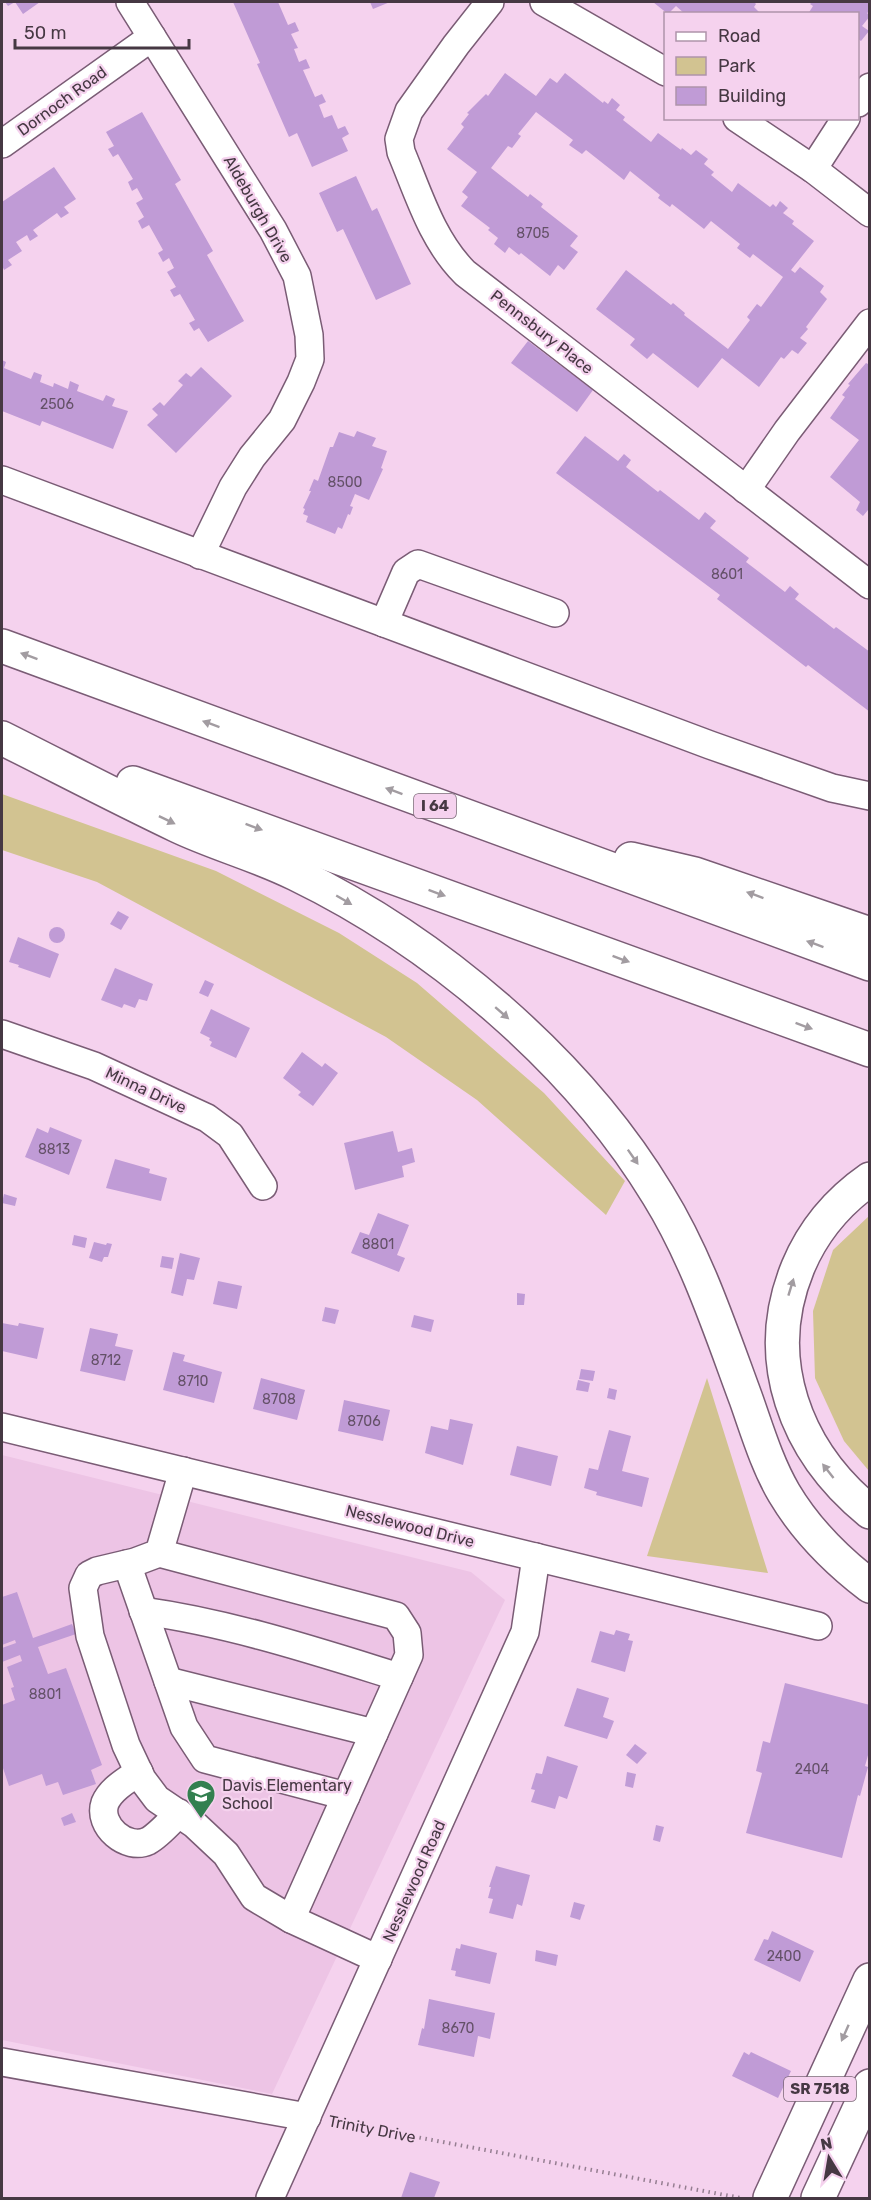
<svg xmlns="http://www.w3.org/2000/svg" width="871" height="2200" font-family="Rubik,sans-serif">
<rect width="100%" height="100%" fill="#f5d2ee"/>
<!-- built -->
<path fill="#edc4e5" d="M2,1455L471,1572L505,1600L272,2094L2,2040Z"/>
<!-- green -->
<g fill="#d2c391">
<path d="M2,794L216,871L339,933L417,983L544,1093L625,1181L606,1215L477,1100L386,1037L97,882L2,850Z"/>
<path d="M869,1216V1471L844,1441L815,1378L813,1311L833,1250Z"/>
<path d="M707,1378L768,1573L647,1556Z"/>
</g>
<!-- building -->
<g fill="#c09bd6">
<path d="M5,2H40L23,14L15,2L8,6Z"/>
<path d="M233,2H278L288,25L295,22L299,31L291,34L298,48L294,49L299,62L306,59L310,68L303,70L315,97L322,94L326,102L319,105L324,118L332,115L338,129L345,126L349,134L342,138L348,151L312,167L297,133L289,137L257,64L260,63Z"/>
<path d="M370,2H390L373,9Z"/>
<path d="M653,2H754L756,4L754,7L761,14H685L676,6L668,14Z"/>
<path d="M812,2H870V11L867,13L870,16L862,26L869,31L861,41L858,39V14H808L813,6L810,4Z"/>
<path d="M505,73L536,96L550,78L557,83L565,73L603,103L604,101L608,104L612,98L620,105L616,110L625,117L623,120L651,142L658,133L681,150L682,148L691,155L696,150L708,159L704,164L714,172L711,175L732,192L738,183L770,207L773,204L776,207L780,201L788,208L783,213L794,221L792,224L814,241L791,270L795,273L800,267L824,286L820,292L827,299L806,327L808,329L800,338L807,343L798,354L792,350L784,359L781,357L759,387L722,358L698,388L653,353L647,359L630,345L635,339L596,309L626,270L671,305L673,303L685,313L684,315L728,349L750,320L747,317L757,304L761,307L783,277L753,254L750,258L737,248L740,244L711,221L704,229L672,204L670,207L658,198L660,195L630,171L624,180L586,150L582,154L569,145L573,140L536,112L518,134L521,136L512,148L508,146L491,168L528,197L530,194L543,204L541,207L578,236L570,246L578,252L564,270L558,265L550,276L521,253L519,255L509,247L505,253L494,244L498,238L488,230L490,228L461,206L468,197L462,192L477,172L447,149L464,127L461,124L469,114L467,113L486,94L488,96Z"/>
<path d="M142,112L181,180L175,184L213,251L207,255L244,321L208,342L199,328L194,331L189,323L195,320L180,294L174,297L170,290L176,287L167,272L174,268L169,258L163,262L158,253L163,250L149,225L142,229L138,221L144,217L136,203L143,199L137,188L132,191L128,182L133,179L118,154L113,157L108,149L114,146L106,132Z"/>
<path d="M54,167L76,199L64,207L69,213L61,218L57,213L33,230L38,236L30,241L27,235L16,242L22,251L8,260L12,265L4,270L2,265V202Z"/>
<path d="M356,176L372,211L377,208L411,284L376,300L343,229L337,232L319,193Z"/>
<path d="M528,341L593,390L577,412L511,363Z"/>
<path d="M2,360L6,362L4,368L31,379L34,372L42,375L40,382L53,387L54,383L68,389L70,381L79,385L77,391L103,401L106,395L115,399L112,406L128,411L113,449L42,421L40,426L2,411Z"/>
<path d="M866,363L870,365V443L868,446L870,447V511L868,510L863,516L856,510L860,502L830,477L859,440L830,418L845,397L842,395L850,385L848,384Z"/>
<path d="M201,367L232,396L176,453L147,425L158,415L152,409L160,402L164,406L183,385L178,381L186,373L191,377Z"/>
<path d="M357,431L376,438L372,446L387,451L381,468L383,469L369,500L355,494L350,506L353,507L350,515L348,514L342,529L338,527L335,534L306,522L308,516L303,514L305,509L303,508L311,491H309L314,479L318,481L330,447H333L339,432L354,437Z"/>
<path d="M585,436L618,461L624,454L631,460L626,467L658,492L660,490L699,520L705,512L716,521L710,528L749,558L746,562L785,592L790,586L799,594L795,599L834,629L836,627L870,652V712L808,665L806,667L717,599L720,595L556,473Z"/>
<path d="M118,911L129,917L121,930L110,924Z"/>
<circle cx="57" cy="935" r="8"/>
<path d="M18,937L59,954L50,978L18,967L19,965L9,962Z"/>
<path d="M115,968L153,984L147,1001L139,999L135,1008L124,1004L122,1008L101,1000Z"/>
<path d="M205,980L214,984L208,997L199,993Z"/>
<path d="M211,1009L250,1028L236,1058L210,1046L212,1042L209,1040L210,1038L200,1033Z"/>
<path d="M302,1052L322,1067L325,1063L338,1073L313,1106L298,1095L301,1092L283,1078Z"/>
<path d="M50,1127L82,1140L69,1175L25,1157L37,1128L48,1133Z"/>
<path d="M393,1131L398,1152L412,1148L415,1162L402,1166L404,1177L355,1190L344,1143Z"/>
<path d="M115,1159L150,1169L149,1173L167,1178L161,1201L106,1188Z"/>
<path d="M4,1194L17,1198L15,1206L2,1203Z"/>
<path d="M378,1213L409,1225L397,1255L405,1258L399,1272L351,1253L360,1232L369,1235Z"/>
<path d="M74,1235L87,1238L85,1248L72,1245Z"/>
<path d="M94,1242L106,1245L107,1243L112,1244L108,1257H104L102,1262L89,1258Z"/>
<path d="M180,1253L200,1258L194,1280L187,1279L183,1296L171,1293Z"/>
<path d="M162,1256L174,1258L172,1269L160,1267Z"/>
<path d="M218,1281L242,1286L237,1309L213,1304Z"/>
<path d="M517,1293L525,1294L524,1305H517Z"/>
<path d="M325,1307L339,1310L335,1324L322,1321Z"/>
<path d="M414,1315L434,1320L431,1332L411,1327Z"/>
<path d="M2,1323L18,1326L19,1323L44,1328L37,1359L2,1351Z"/>
<path d="M90,1328L118,1334L115,1346L133,1350L125,1381L80,1371Z"/>
<path d="M173,1352L185,1355L183,1361L222,1372L214,1403L163,1390Z"/>
<path d="M581,1369L595,1371L593,1381L579,1379Z"/>
<path d="M261,1378L305,1390L297,1420L253,1409Z"/>
<path d="M578,1380L590,1383L588,1392L576,1390Z"/>
<path d="M609,1388L617,1390L615,1400L607,1398Z"/>
<path d="M344,1400L390,1410L383,1441L338,1431Z"/>
<path d="M450,1419L473,1424L463,1465L425,1453L431,1426L448,1430Z"/>
<path d="M609,1430L631,1436L622,1471L649,1478L642,1507L596,1495L597,1492L584,1488L589,1468L598,1470Z"/>
<path d="M517,1446L558,1456L551,1486L510,1475Z"/>
<path d="M17,1592L33,1638L72,1624L76,1634L38,1647L48,1674L66,1668L102,1765L91,1770L96,1784L63,1795L58,1782L46,1786L42,1774L9,1786L2,1765V1705L15,1700L11,1688L14,1687L7,1667L22,1661L20,1655L2,1662V1648L16,1643L15,1640L2,1645V1597Z"/>
<path d="M616,1630L630,1634L628,1640L633,1641L625,1672L591,1662L600,1631L614,1635Z"/>
<path d="M785,1683L870,1705V1748L865,1766L868,1767L860,1796L858,1795L842,1858L746,1833L762,1773L756,1771L763,1741L770,1743Z"/>
<path d="M577,1688L609,1698L603,1717L614,1721L607,1739L564,1726Z"/>
<path d="M635,1744L647,1753L637,1764L626,1755Z"/>
<path d="M547,1756L578,1766L567,1799L559,1796L555,1809L531,1802L535,1790L531,1789L536,1773L542,1774Z"/>
<path d="M627,1772L636,1774L633,1788L625,1786Z"/>
<path d="M72,1813L76,1822L64,1826L61,1818Z"/>
<path d="M656,1825L664,1827L660,1842L653,1840Z"/>
<path d="M496,1866L530,1875L522,1906L517,1904L513,1919L489,1913L493,1899L488,1898L491,1887H489Z"/>
<path d="M574,1902L585,1905L580,1920L570,1917Z"/>
<path d="M772,1931L814,1951L800,1982L754,1960L764,1939L768,1940Z"/>
<path d="M461,1944L497,1953L490,1984L455,1976L456,1971L451,1970L456,1948L460,1949Z"/>
<path d="M536,1950L558,1955L556,1966L535,1961Z"/>
<path d="M429,1999L495,2013L490,2039L478,2036L474,2057L418,2045L422,2028L424,2029Z"/>
<path d="M744,2052L749,2055L751,2052L791,2071L778,2098L732,2076Z"/>
<path d="M410,2172L440,2182L434,2198H401Z"/>
</g>
<g fill="none" stroke-linecap="round" stroke-linejoin="round">
<!-- minor casing -->
<g stroke="#7a5c75" stroke-width="30">
<g id="minor">
<path d="M130,2L273,230L297,276L309,335L310,359L301,382L282,420L252,457L233,487L200,555"/>
<path d="M490,2L456,45L409,111L399,139L401,152C419,195 432,240 465,273L870,585"/>
<path d="M544,2L666,72"/>
<path d="M858,103L870,87"/>
<path d="M737,118L813,169L870,213"/>
<path d="M2,144L152,37"/>
<path d="M813,169L846,118"/>
<path d="M2,480L710,745L832,788L870,796"/>
<path d="M746,490L787,431L870,323"/>
<path d="M384,623L406,572L418,564L555,613"/>
<path d="M2,1034L94,1066L207,1118L230,1135L263,1186"/>
<path d="M2,1427L818,1626"/>
<path d="M183,1471L159,1553L135,1562L97,1571L89,1575L83,1588L90,1636L126,1745L142,1779L157,1799L194,1824L226,1854L254,1897L291,1919L378,1959"/>
<path d="M159,1553L396,1616L407,1633L409,1655L291,1919"/>
<path d="M127,1564L184,1727L205,1759L346,1796"/>
<path d="M143,1611C230,1623 315,1651 399,1677"/>
<path d="M168,1681L374,1733"/>
<path d="M139,1772C127,1780 111,1789 105,1803C97,1826 127,1851 148,1841C159,1835 170,1822 179,1813"/>
<path d="M2,2062L307,2117"/>
<path d="M270,2198L525,1632L536,1557"/>
</g>
</g>
<!-- highway casing -->
<g stroke="#7a5c75" stroke-width="36">
<g id="highway">
<path d="M2,646L870,964"/>
<path d="M2,738C60,767 119,798 178,826C216,844 258,855 296,874C436,942 577,1061 658,1195C697,1258 720,1329 746,1399C757,1430 767,1464 784,1493C806,1530 836,1560 870,1586"/>
<path d="M133,783L870,1050"/>
<path d="M631,859L695,874L870,934"/>
<path d="M870,1179C837,1202 813,1231 798,1267C760,1359 795,1451 870,1512"/>
<path d="M770,2198L870,1980"/>
<path d="M818,2198L870,2086"/>
</g>
</g>
<!-- path -->
<path stroke="#957e91" stroke-width="4" stroke-dasharray="1.5 4.5" stroke-linecap="butt" d="M331,2121L741,2198"/>
<!-- minor -->
<use href="#minor" stroke="#fff" stroke-width="27"/>
<!-- highway -->
<use href="#highway" stroke="#fff" stroke-width="33"/>
</g>
<!-- one-way arrows -->
<defs><path id="oneway-solid" d="M-6-.8H1V-3.2L6.5 0L1 3.2V.8H-6Z" transform="scale(1.5)"/></defs>
<g fill="#a29ca1">
<use href="#oneway-solid" transform="translate(29 656) rotate(-160)"/>
<use href="#oneway-solid" transform="translate(211 724) rotate(-160)"/>
<use href="#oneway-solid" transform="translate(394 791) rotate(-160)"/>
<use href="#oneway-solid" transform="translate(167 820) rotate(26)"/>
<use href="#oneway-solid" transform="translate(254 827) rotate(20)"/>
<use href="#oneway-solid" transform="translate(437 893) rotate(20)"/>
<use href="#oneway-solid" transform="translate(755 895) rotate(-160)"/>
<use href="#oneway-solid" transform="translate(344 900) rotate(30)"/>
<use href="#oneway-solid" transform="translate(815 944) rotate(-160)"/>
<use href="#oneway-solid" transform="translate(621 959) rotate(20)"/>
<use href="#oneway-solid" transform="translate(502 1013) rotate(41)"/>
<use href="#oneway-solid" transform="translate(804 1026) rotate(20)"/>
<use href="#oneway-solid" transform="translate(633 1157) rotate(55)"/>
<use href="#oneway-solid" transform="translate(791 1287) rotate(-73)"/>
<use href="#oneway-solid" transform="translate(828 1471) rotate(-128)"/>
<use href="#oneway-solid" transform="translate(845 2033) rotate(114)"/>
</g>
<!-- icons -->
<defs>
<g id="school-pin" transform="scale(1.5)"><path d="M0 17L-7.5 6A9.5 9.5 0 1 1 7.5 6Z" fill="#338050" stroke="#f5d2ee"/><path d="M0-5L7-2L0 1L-7-2ZM-4 1L0 2.5L4 1V4Q0 6-4 4Z" fill="#fff"/></g>
</defs>
<g fill-rule="evenodd">
<use href="#school-pin" x="201" y="1794"/>
</g>
<g text-anchor="middle" dominant-baseline="central" stroke-width="4.5" stroke-linejoin="round" paint-order="stroke">
<!-- number labels -->
<g font-size="14" fill="#645168">
<text x="533" y="233">8705</text>
<text x="57" y="404">2506</text>
<text x="345" y="482">8500</text>
<text x="727" y="574">8601</text>
<text x="54" y="1149">8813</text>
<text x="378" y="1244">8801</text>
<text x="106" y="1360">8712</text>
<text x="193" y="1381">8710</text>
<text x="279" y="1399">8708</text>
<text x="364" y="1421">8706</text>
<text x="45" y="1694">8801</text>
<text x="812" y="1769">2404</text>
<text x="784" y="1956">2400</text>
<text x="458" y="2028">8670</text>
</g>
<!-- shield labels -->
<g fill="#f5d2ee" stroke="#7a6676" stroke-width="1.5">
<rect x="414" y="794" width="42" height="24" rx="4.5"/>
<rect x="784" y="2077" width="72" height="24" rx="4.5"/>
</g>
<g font-size="15" font-weight="bold" fill="#463843">
<text x="435" y="806">I 64</text>
<text x="820" y="2089">SR 7518</text>
</g>
<!-- street labels -->
<g font-size="16" fill="#463843" stroke="#f5d2ee">
<text transform="translate(62 101) rotate(-36)">Dornoch Road</text>
<text transform="translate(258 209) rotate(60)">Aldeburgh Drive</text>
<text transform="translate(542 332) rotate(38)">Pennsbury Place</text>
<text transform="translate(146 1090) rotate(25)">Minna Drive</text>
<text transform="translate(410 1526) rotate(14)">Nesslewood Drive</text>
<text transform="translate(414 1881) rotate(-66)">Nesslewood Road</text>
<text transform="translate(372 2129) rotate(11)">Trinity Drive</text>
</g>
<!-- poi labels -->
<g font-size="16" fill="#463843" stroke="#f5d2ee" text-anchor="start">
<text x="222" y="1785">Davis Elementary<tspan x="222" dy="18">School</tspan></text>
</g>
</g>
<!-- border -->
<rect width="871" height="2200" fill="none" stroke="#463843" stroke-width="6"/>
<!-- legend -->
<rect x="664" y="12" width="195" height="108" fill="#f5d2ee" stroke="#af94aa" stroke-width="1.5"/>
<rect x="676" y="32" width="30" height="9" fill="#ffffff" stroke="#af94aa" stroke-width="1.5"/>
<text x="718" y="42" font-size="18" fill="#463843">Road</text>
<rect x="676" y="57" width="30" height="18" fill="#d2c391" stroke="#af94aa" stroke-width="1.5"/>
<text x="718" y="72" font-size="18" fill="#463843">Park</text>
<rect x="676" y="87" width="30" height="18" fill="#c09bd6" stroke="#af94aa" stroke-width="1.5"/>
<text x="718" y="102" font-size="18" fill="#463843">Building</text>
<!-- north arrow -->
<g transform="translate(829 2158) rotate(349)" stroke="#f5d2ee" stroke-width="4.5" paint-order="stroke">
<path d="M0-4.5L10 22L0 15L-10 22Z" fill="#463843"/>
<text y="-9" font-size="16" font-weight="bold" text-anchor="middle" fill="#463843">N</text>
</g>
<!-- scale -->
<path d="M15 39v9h174v-9" fill="none" stroke="#463843" stroke-width="3"/>
<text x="24" y="39" font-size="18" fill="#463843" stroke="#f5d2ee" stroke-width="4.5" paint-order="stroke">50 m</text>
</svg>
